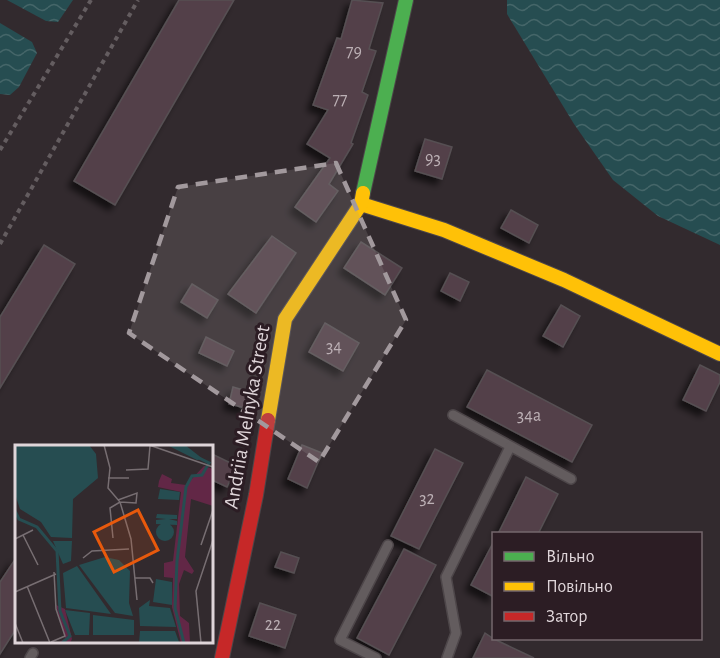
<svg xmlns="http://www.w3.org/2000/svg" width="720" height="658" font-family="'Alegreya Sans',sans-serif">
<defs>
<pattern id="water-waves" width="16" height="10" patternUnits="userSpaceOnUse" patternTransform="scale(1.5)"><rect width="16" height="10" fill="#264d51"/><path d="M0 5q4-4 8 0t8 0" fill="none" stroke="#456669"/></pattern>
<filter id="shadow"><feDropShadow dx="-5.5" dy="5.5" stdDeviation="3" flood-color="#0009"/></filter>
</defs>
<rect width="100%" height="100%" fill="#322a2e"/>
<!-- water -->
<g fill="url(#water-waves)">
<path d="M7,0H73L58,22L46,21Z"/>
<path d="M507,0H720V245L658,216L613,180L574,124L507,14Z"/>
<path d="M0,23L32,42L37,53L19,87L10,95L0,94Z"/>
</g>
<!-- building -->
<g fill="#53404a" stroke="#565053" stroke-width="1.5" filter="url(#shadow)">
<path d="M179,0H234L115,205L74,181Z"/>
<path d="M352,0L383,3L369,49L376,51L362,92L368,95L351,143L353,144L329,184L338,191L316,222L295,207L330,158L307,144L328,110L313,105L337,38L341,39Z"/>
<path d="M425,139L452,147L442,179L415,171Z"/>
<path d="M511,210L538,225L529,243L501,228Z"/>
<path d="M272,236L296,253L256,313L228,294Z"/>
<path d="M361,242L402,268L385,295L344,268Z"/>
<path d="M44,245L75,264L0,388V317Z"/>
<path d="M450,273L469,282L460,301L441,291Z"/>
<path d="M192,284L218,300L207,318L181,302Z"/>
<path d="M561,305L580,316L563,347L543,336Z"/>
<path d="M325,323L359,343L343,371L309,352Z"/>
<path d="M206,337L234,351L227,366L199,353Z"/>
<path d="M700,365L720,375V382L706,411L683,400Z"/>
<path d="M487,370L592,425L572,462L467,407Z"/>
<path d="M233,387L250,392L246,408L229,404Z"/>
<path d="M302,445L322,453L307,488L288,479Z"/>
<path d="M435,449L463,463L419,549L391,536Z"/>
<path d="M212,454L237,466L227,487L212,480Z"/>
<path d="M526,477L558,494L538,534H498Z"/>
<path d="M494,541V597L471,585Z"/>
<path d="M404,549L436,565L389,655L357,638Z"/>
<path d="M281,552L299,558L294,573L275,567Z"/>
<path d="M16,558V629L0,654V582Z"/>
<path d="M260,603L296,615L285,648L249,636Z"/>
<path d="M485,633L494,639L534,658H473Z"/>
</g>
<g fill="none" stroke-linecap="round" stroke-linejoin="round">
<!-- lane casing -->
<g stroke="#4d4649" stroke-width="12">
<g id="lane">
<path d="M453,415L571,479"/>
<path d="M30,658L33,653"/>
<path d="M376,658L340,640L388,545"/>
<path d="M447,658L456,633L446,577L510,447"/>
</g>
</g>
<!-- fast casing -->
<g stroke="#4d4649" stroke-width="16">
<path id="fast" d="M363,193L406,0"/>
</g>
<!-- slow casing -->
<g stroke="#4d4649" stroke-width="16">
<g id="slow">
<path d="M361,204L444,230L564,280L720,354"/>
<path d="M268,420L285,319L361,204L363,193"/>
</g>
</g>
<!-- jam casing -->
<g stroke="#4d4649" stroke-width="16">
<path id="jam" d="M222,658L256,495L268,420"/>
</g>
<!-- path -->
<g stroke="#645d60" stroke-width="4" stroke-dasharray="4.5 4.5" stroke-linecap="butt">
<path d="M0,150L91,0"/>
<path d="M0,244L138,0"/>
</g>
<!-- lane -->
<use href="#lane" stroke="#635c5e" stroke-width="9"/>
<!-- fast -->
<use href="#fast" stroke="#4caf50" stroke-width="14"/>
<!-- slow -->
<use href="#slow" stroke="#ffc107" stroke-width="14"/>
<!-- jam -->
<use href="#jam" stroke="#c62828" stroke-width="14"/>
</g>
<!-- marked area -->
<path fill="#a2999d" fill-opacity="0.2" stroke="#a2999d" stroke-width="4.5" stroke-dasharray="12 8" stroke-linejoin="round" d="M336,163L406,320L319,462L129,333L178,187Z"/>
<g text-anchor="middle" dominant-baseline="central" stroke-width="6" stroke-linejoin="round" paint-order="stroke">
<!-- number labels -->
<g font-size="18" fill="#bcb0b5">
<text x="354" y="52">79</text>
<text x="340" y="100">77</text>
<text x="433" y="159">93</text>
<text x="334" y="347">34</text>
<text x="529" y="416">34а</text>
<text x="427" y="499">32</text>
<text x="273" y="625">22</text>
</g>
<!-- street labels -->
<g font-size="21" fill="#dfd5d9" stroke="#2c1d24">
<text transform="translate(247 417) rotate(-80)">Andriia Melnyka Street</text>
</g>
</g>
<!-- overview -->
<g transform="translate(15 445)">
<rect width="198" height="198" fill="#322a2e"/>
<path d="M189,21L198,24V61L176,54L170,112L179,126L177,129L169,125L164,139L165,171L174,178L175,198H166L157,162L158,133L149,132V118L158,116L166,47L143,42L144,36L147,29L157,34L156,38L171,40ZM41,160L50,164L57,194L55,198H42L50,194Z" fill="#622746"/>
<path d="M0,0H74L81,9L83,33L58,54L57,93L36,92L26,77L5,64L0,49ZM152,0H170L188,14L182,15ZM145,44L165,47L164,55L143,54ZM142,69L162,70V74H154L162,76V80L141,79V75L151,74L141,73ZM141 87a9 9 0 1 1 18 0a9 9 0 1 1-18 0ZM38,96H57L56,116L48,119ZM90,112L104,115L115,126L114,158L118,171L100,168L64,120ZM62,121L96,169L51,163L48,128ZM141,134L157,137V160L138,157ZM135,155L134,161L155,163L161,182L125,181L124,163ZM50,165L75,168L74,190H60ZM78,170L119,175V190H78ZM125,186H160L164,197L124,198Z" fill="#264d51"/>
<path fill="none" stroke="#264d51" stroke-width="3" d="M0,66L4,74L22,82L42,106L45,166L55,191L47,198M169,198L160,163L162,116L171,42L177,31L187,30L194,18L184,13"/>
<path fill="none" stroke="#776e72" stroke-width="1.5" d="M89,0L95,23L93,43L105,57L116,94L122,155M134,0L198,22M111,25L133,24L135,1M93,33H114M8,90L23,120M98,93L95,63L105,57L121,58L122,48L103,55M0,94L18,85M186,100L198,65M68,113L77,106L114,104M120,133H135L138,138M12,141L35,198M0,147L41,129M0,178L8,198M36,197L50,191L41,164L39,127M186,198L181,146L198,95"/>
<path fill="#e8590c" fill-opacity="0.15" stroke="#e8590c" stroke-width="3" d="M123,65L143,105L99,127L79,87Z"/>
<rect width="198" height="198" fill="none" stroke="#dfd5d9" stroke-width="3"/>
</g>
<!-- legend -->
<rect x="492" y="532" width="210" height="108" fill="#2c1d24" stroke="#74676c" stroke-width="1.5"/>
<rect x="504" y="552" width="30" height="9" fill="#4caf50" stroke="#74676c" stroke-width="1.5"/>
<text x="546" y="562" font-size="18" fill="#dfd5d9">Вільно</text>
<rect x="504" y="582" width="30" height="9" fill="#ffc107" stroke="#74676c" stroke-width="1.5"/>
<text x="546" y="592" font-size="18" fill="#dfd5d9">Повільно</text>
<rect x="504" y="612" width="30" height="9" fill="#c62828" stroke="#74676c" stroke-width="1.5"/>
<text x="546" y="622" font-size="18" fill="#dfd5d9">Затор</text>
</svg>
